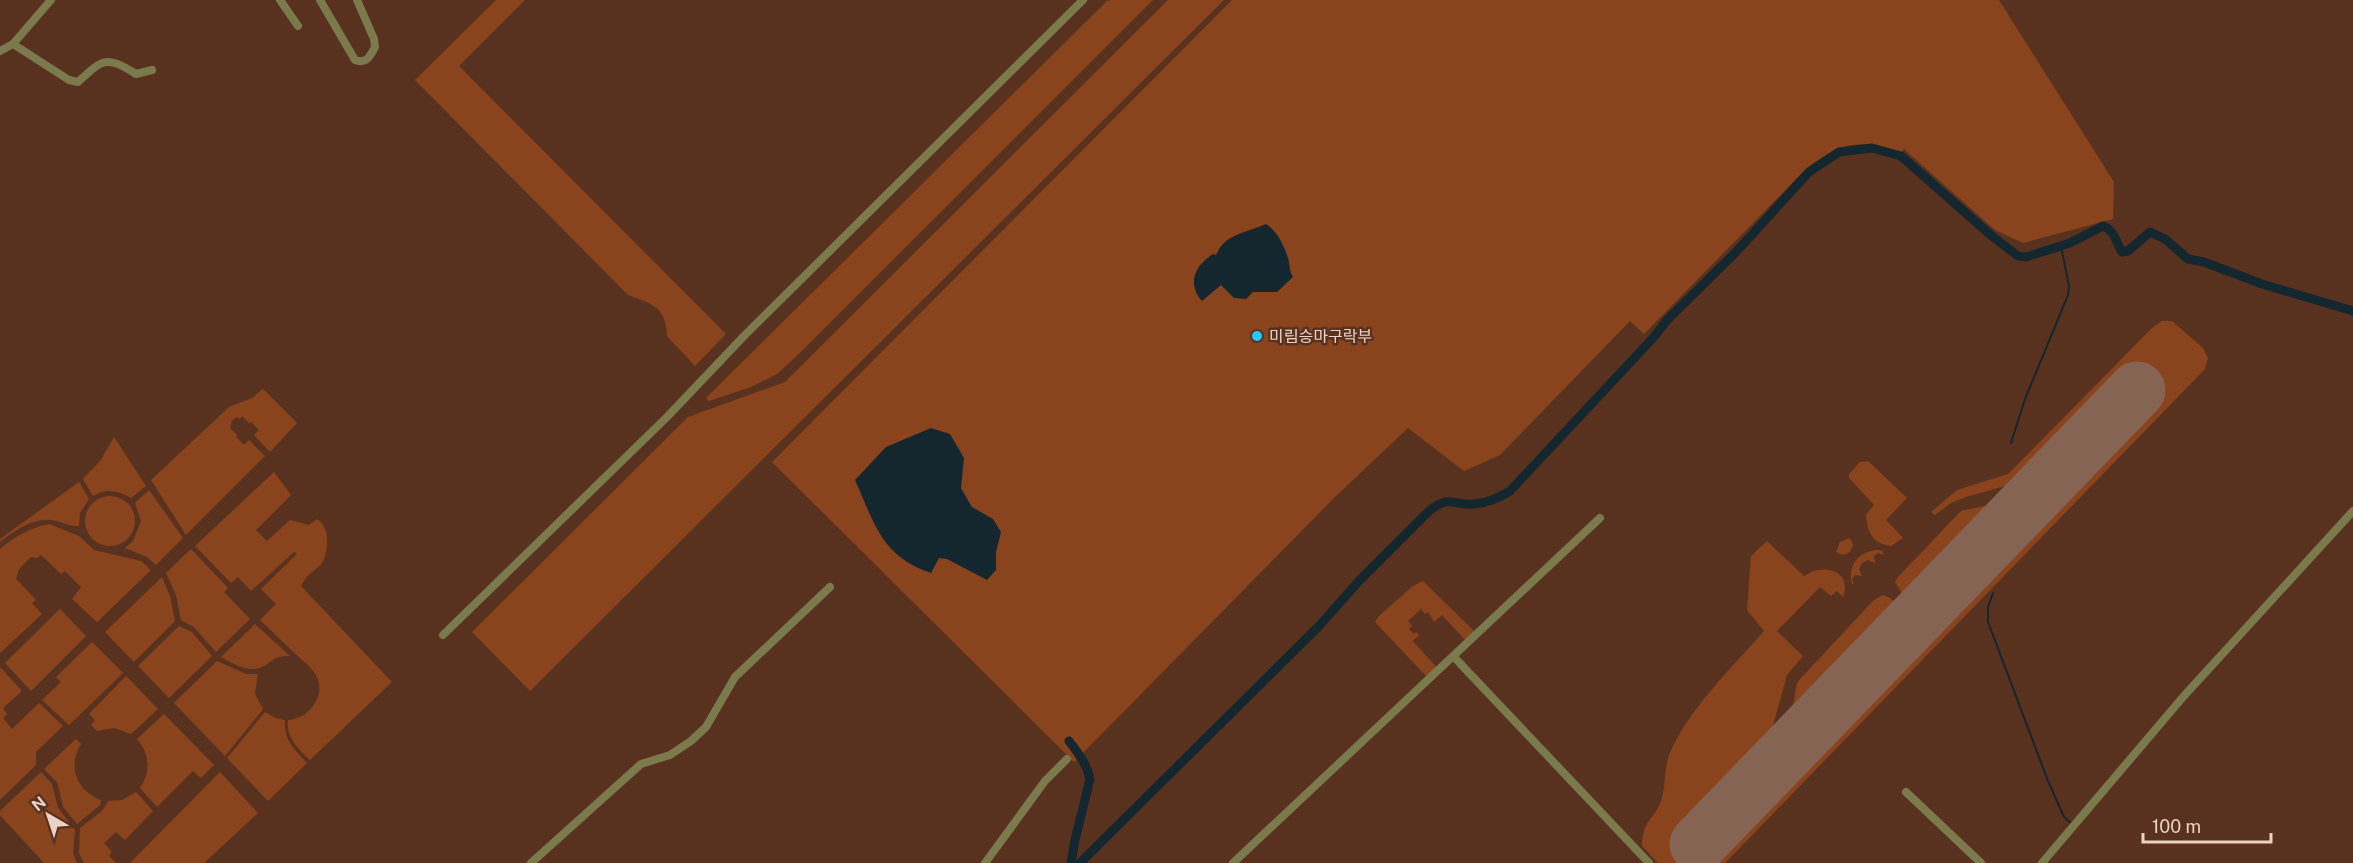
<svg xmlns="http://www.w3.org/2000/svg" width="2353" height="863" font-family="'Public Sans','Noto Sans KR',sans-serif">
<rect width="100%" height="100%" fill="#59321f"/>
<!-- green -->
<g fill="#8a441d">
<path d="M496,0H525L459,66L726,334L695,366L667,336C666,307 653,304 628,295L415,80Z"/>
<path d="M1111,0H1153L801,352L777,374L751,387L709,401L706,398L1107,1Z"/>
<path d="M1168,0H1224L530,691L472,632L688,417L785,382Z"/>
<path d="M1232,0H1999L2114,182L2113,219L2023,243L1995,230L1904,149L1900,153C1859,137 1839,143 1806,169L1644,334L1630,321L1500,455L1464,471L1408,428L1335,497L1074,762L772,462Z"/>
<path d="M2162,321H2172L2203,348L2208,358L2205,369L1725,863H1658L1642,846C1642,821 1654,820 1661,801C1666,786 1664,770 1669,755C1689,708 1731,669 1764,631L1747,610L1751,556L1767,541L1804,576C1823,562 1853,571 1843,597L1837,591L1831,596L1820,587L1777,631L1803,656L1787,675L1764,758L1685,836L1704,855L2151,398L2131,378L2033,478L1966,497L1951,503L1935,515L1931,512L1957,490L2008,474L2152,328Z"/>
<path d="M263,389L297,423L270,452L254,435L259,430L251,422L249,423L242,416L240,419L236,417L232,421L230,428L237,435L236,437L244,445L249,440L265,456L186,535L151,480L229,407L252,398Z"/>
<path d="M114,437L146,486L131,498C118,490 106,488 93,496L83,479L101,460Z"/>
<path d="M1868,461L1907,498L1886,520L1903,538L1891,546C1873,544 1867,532 1866,515L1874,505L1849,478V474L1860,462Z"/>
<path d="M274,472L291,495L256,530L267,541L290,520L309,525L317,519C324,524 327,531 327,539C327,573 313,563 301,586L392,682L310,760C298,748 286,738 288,720C300,719 309,713 315,703C326,684 315,670 301,659C288,647 274,633 260,620L276,604L261,589L297,554L294,552L251,591L238,577L231,583L195,546Z"/>
<path d="M79,482L89,499L80,513L79,526C70,527 61,521 51,520C33,518 14,531 0,542V539Z"/>
<path d="M149,490L183,538L156,565L147,557L125,548L133,541L141,521L135,503Z"/>
<circle cx="110" cy="521" r="25"/>
<path d="M1998,503L2004,507L2003,511L1917,598L1911,599L1902,593L1895,582L1898,577L1961,511Z"/>
<path d="M49,524L79,536L94,550L141,561L151,570L97,622L72,599L81,587L65,571L61,574L41,555L37,558L31,557L19,569L16,579L36,600L32,603L42,614L0,653V549C15,536 30,528 49,524Z"/>
<path d="M1850,538L1853,545L1850,552L1843,555L1836,552L1840,542Z"/>
<path d="M191,549L228,588L224,592L250,619L216,652L194,627L181,620L176,595L166,573Z"/>
<path d="M1878,550L1883,551V555L1878,553L1874,556L1875,563L1868,560L1862,563L1859,569L1862,576L1855,575L1852,579L1854,584H1852C1847,565 1859,551 1878,550Z"/>
<path d="M162,577L170,596L175,621L134,662L105,632Z"/>
<path d="M1423,581L1475,632L1466,641L1442,615L1434,622L1428,612L1425,614L1421,609L1408,621L1412,626L1409,629L1414,634L1416,632L1419,635L1413,641L1437,668L1427,677L1375,622L1379,616L1413,586Z"/>
<path d="M1883,595C1891,597 1897,604 1900,611L1899,617L1798,722L1795,723L1790,721L1797,683L1801,678L1874,600Z"/>
<path d="M60,609L86,636L31,691L5,663Z"/>
<path d="M255,624L256,625L290,656C271,655 271,665 259,668C247,672 231,663 221,657Z"/>
<path d="M179,626L192,632L212,656L169,698L138,666Z"/>
<path d="M92,642L123,673L69,725L42,700L61,682L56,677Z"/>
<path d="M217,661L246,674H258L255,694L263,709L225,756L174,703Z"/>
<path d="M0,667L22,691L3,708L7,714L3,718L12,729L39,703L63,726L36,752V765L0,800Z"/>
<path d="M126,676L158,709L131,734L114,728L97,731L91,725L95,720L89,714Z"/>
<path d="M265,712L275,718L285,720C283,740 295,750 307,763L268,801L227,758Z"/>
<path d="M164,714L214,765L201,778L193,771L157,807L140,788C151,772 150,754 137,739Z"/>
<path d="M76,739L81,744C67,766 77,791 101,800L100,805L77,824L63,807L57,782L44,769Z"/>
<path d="M41,772L52,784L58,808L75,830L73,853L77,863H44L0,815V811Z"/>
<path d="M220,772L258,813L204,863H130Z"/>
<path d="M136,792L153,811L125,840L116,832L104,843L112,852L109,856L116,863H84L79,853L80,828L103,810L108,801L122,800Z"/>
</g>
<!-- water -->
<g fill="#14262e">
<path d="M1266,224C1277,231 1284,245 1288,258C1290,265 1289,271 1293,277L1277,292H1253L1246,299L1234,298L1221,285L1202,301C1187,284 1194,266 1213,254L1216,255C1225,233 1247,233 1266,224Z"/>
<path d="M931,428L950,434L964,458L961,488L972,507L993,519L1001,532L996,552V570L987,580L947,559L939,558L931,573C881,556 875,524 855,480L886,447Z"/>
</g>
<g fill="none" stroke-linecap="round" stroke-linejoin="round">
<!-- stream -->
<g stroke="#14262e" stroke-width="2">
<path d="M2011,443L2025,399L2068,295L2069,286L2061,246"/>
<path d="M1993,593L1988,607V622L2048,781L2064,817L2071,823"/>
</g>
<!-- canal -->
<g stroke="#14262e" stroke-width="9">
<path d="M1069,741C1078,753 1087,764 1090,779L1075,840L1071,863"/>
<path d="M1080,863L1319,626L1359,581L1429,511C1451,494 1450,506 1474,504C1488,503 1498,498 1510,491L1653,338L1667,320L1735,253L1809,172L1839,152L1872,148L1901,156L1993,237L2018,256L2026,257L2070,243L2103,226C2115,230 2116,243 2122,252L2128,251L2150,232L2165,239L2188,259L2204,262L2262,284L2353,311"/>
</g>
<!-- runway -->
<path stroke="#866454" stroke-width="57" d="M1698,844L2137,390"/>
<!-- minor -->
<g stroke="#7b7a4d" stroke-width="8">
<path d="M280,0L298,26"/>
<path d="M320,0L355,60C366,64 370,57 375,47L374,39L357,0"/>
<path d="M13,44L69,80L78,82C103,59 106,55 136,74L152,70"/>
<path d="M0,51L13,44L51,0"/>
<path d="M443,635L667,417L744,336L1083,0"/>
<path d="M1454,657L1649,863"/>
<path d="M1906,792L1981,863"/>
<path d="M531,863L641,764L670,755L691,741L706,727L735,677L830,587"/>
<path d="M985,863L1045,781L1067,759"/>
<path d="M1233,863L1600,518"/>
<path d="M2042,863L2183,697L2353,511"/>
</g>
</g>
<!-- markers -->
<circle fill="#24c9fe" stroke="#59321f" stroke-width="2" cx="1257" cy="336" r="6"/>
<g text-anchor="middle" dominant-baseline="central" stroke-width="5" stroke-linejoin="round" paint-order="stroke">
<!-- poi labels -->
<g font-size="16" fill="#ead2c6" stroke="#59321f" text-anchor="start">
<text x="1269" y="336">미림승마구락부</text>
</g>
</g>
<!-- north arrow -->
<g transform="translate(48 815) rotate(321)" stroke="#59321f" stroke-width="4.5" paint-order="stroke">
<path d="M0-4.5L10 22L0 15L-10 22Z" fill="#ead2c6"/>
<text y="-9" font-size="16" font-weight="bold" text-anchor="middle" fill="#ead2c6">N</text>
</g>
<!-- scale -->
<path d="M2143 833v9h128v-9" fill="none" stroke="#ead2c6" stroke-width="3"/>
<text x="2152" y="833" font-size="18" fill="#ead2c6" stroke="#59321f" stroke-width="4.5" paint-order="stroke">100 m</text>
</svg>
